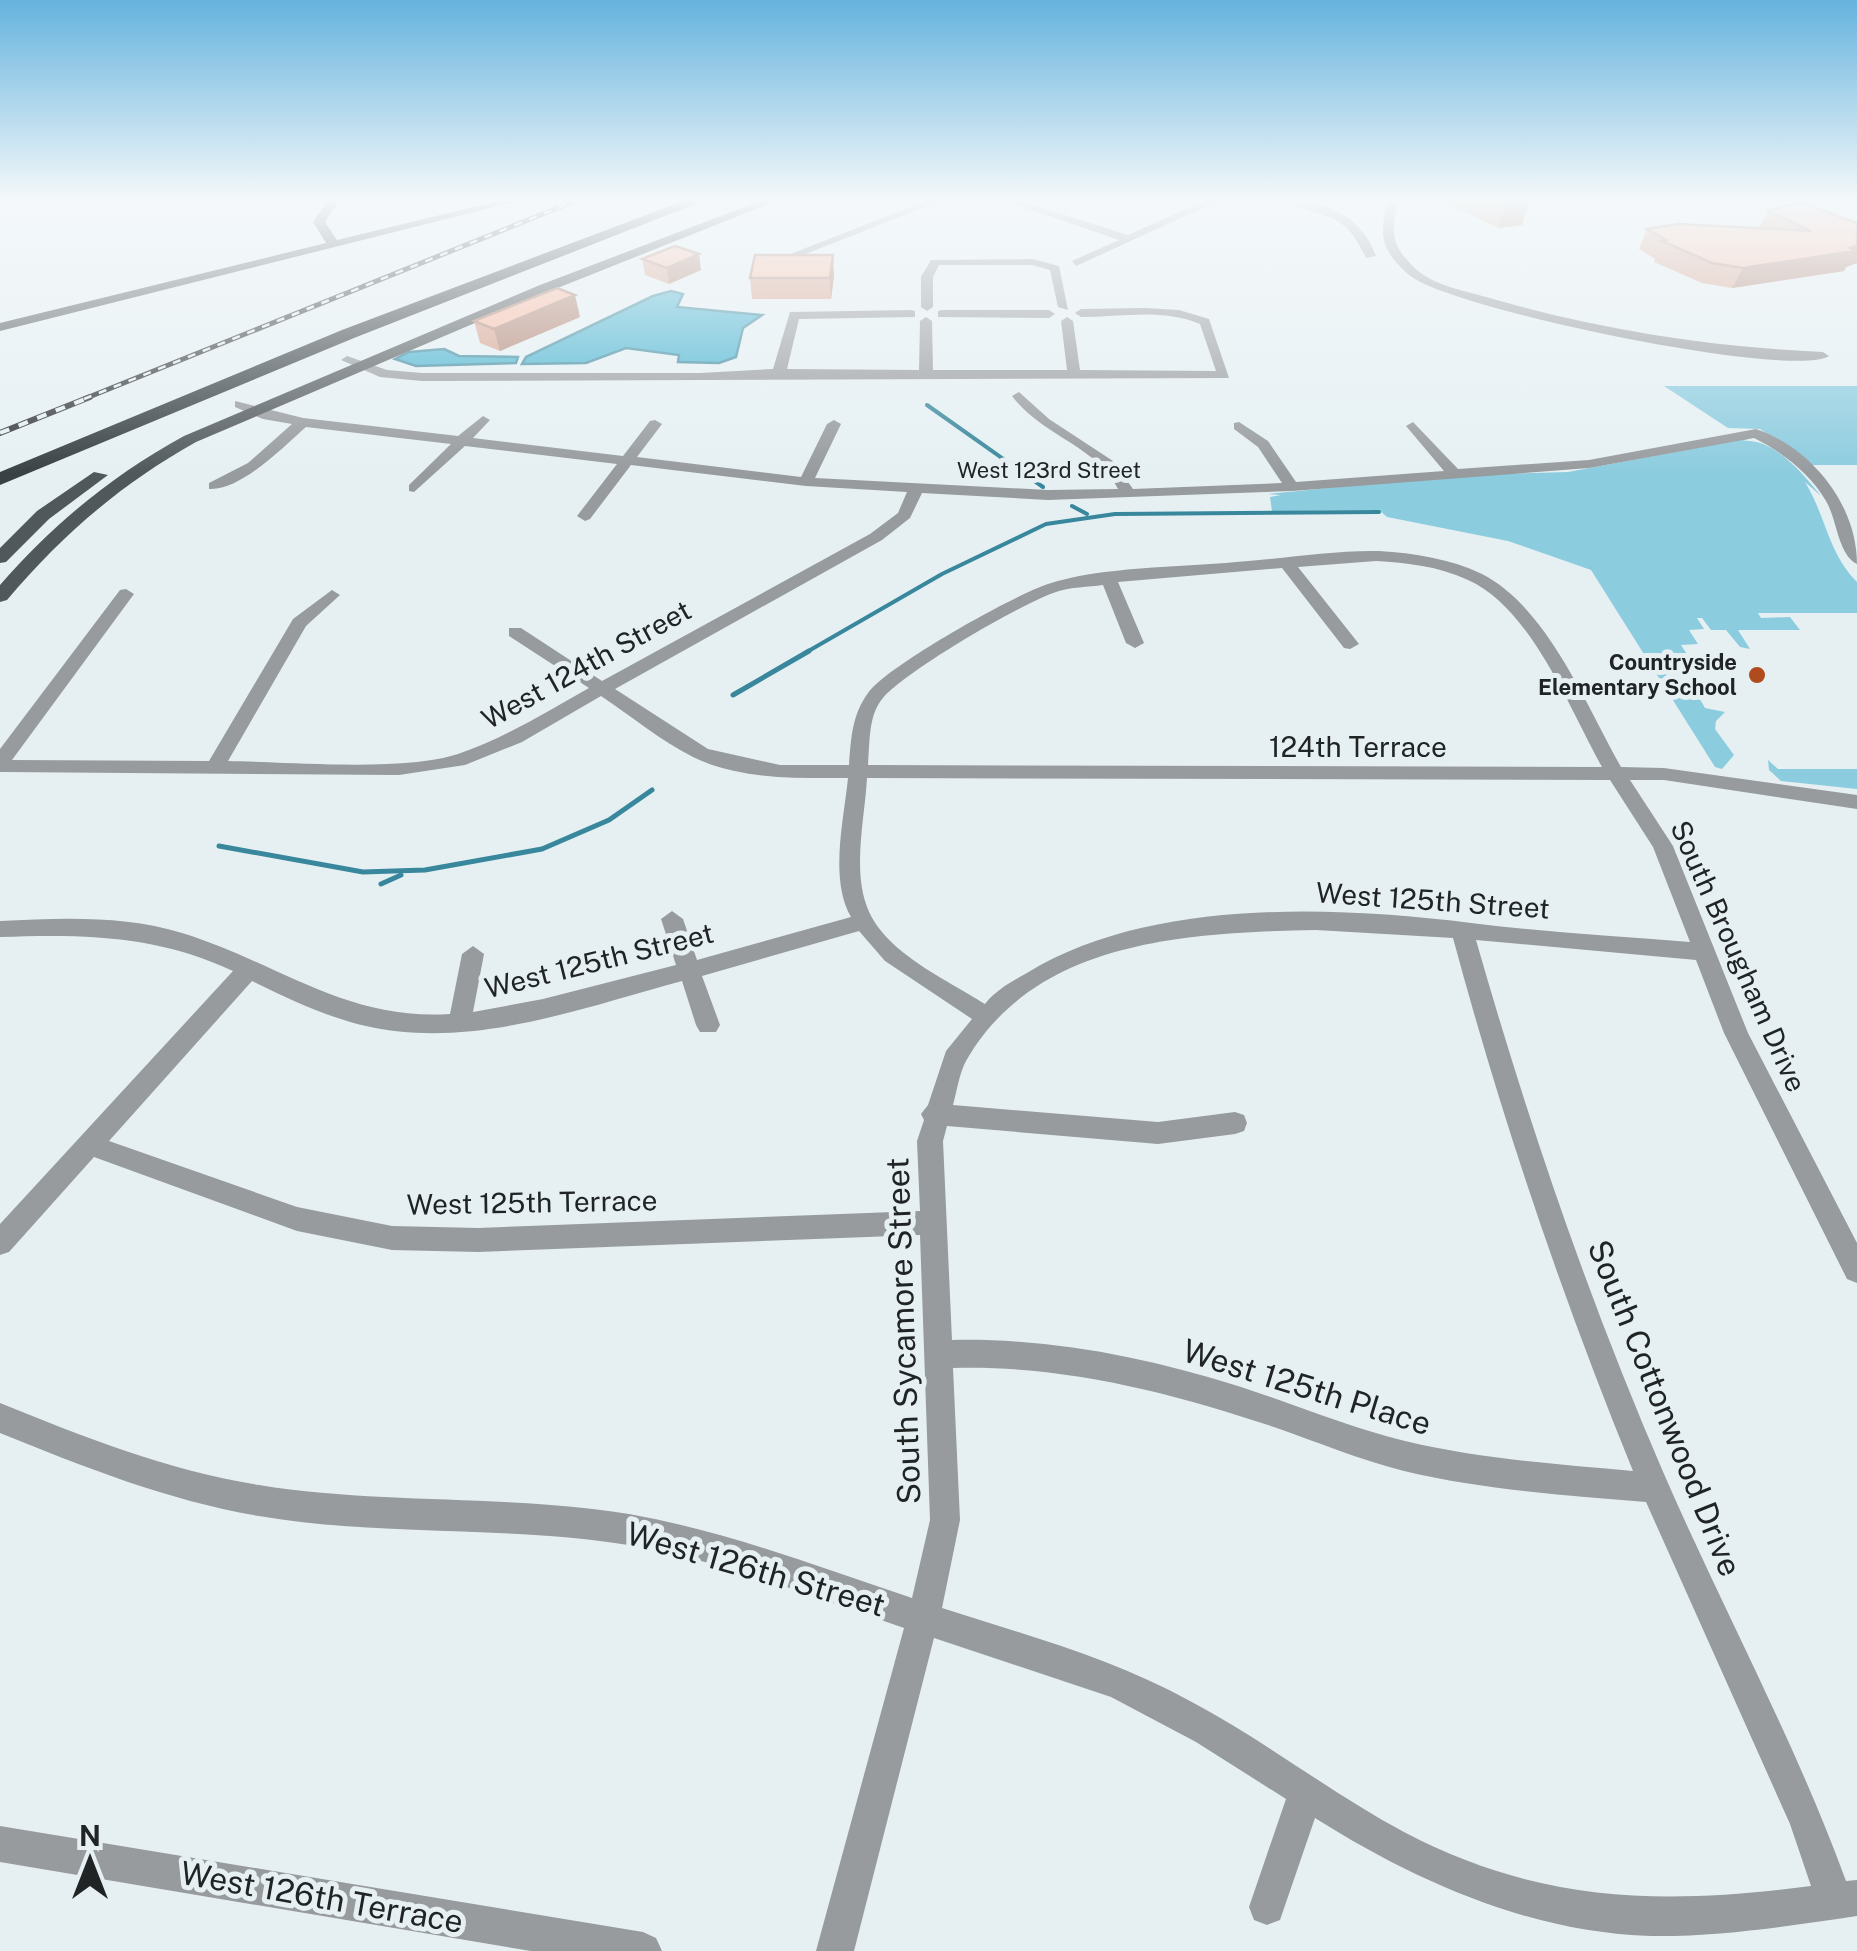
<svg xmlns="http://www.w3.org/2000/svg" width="1857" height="1951" font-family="'Public Sans',sans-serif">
<rect width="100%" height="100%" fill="#e6f0f3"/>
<!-- green -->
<g fill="#8cccdf">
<path d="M1664,386H1857V465H1812L1760,429L1728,428Z"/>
<path d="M1750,438L1743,441C1773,438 1802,472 1821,496L1805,482C1826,516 1828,553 1857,582V613H1758L1761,618L1790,617L1800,630H1738L1750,649L1740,647L1726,630H1711L1702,618H1697L1704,629L1689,630L1698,644L1681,645L1694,665L1683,669L1705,708L1725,712L1716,721L1715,729L1734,755L1722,769L1715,767L1591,570L1508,541L1387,517L1379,510L1272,511L1270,497L1281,495L1268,494L1460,475L1568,472Z"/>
<path d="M1768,760L1778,769H1857V789L1781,781L1769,770Z"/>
</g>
<!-- water -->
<g fill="#42b1cf" stroke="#38879c" stroke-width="2.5">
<path d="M671,291L683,294L677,307L762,315L743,328L736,357L719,363L678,362L679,355L626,348L586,363L522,364L526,357L653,296Z"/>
<path d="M444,349L459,356L518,357L516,363L416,366L395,359L409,352Z"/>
</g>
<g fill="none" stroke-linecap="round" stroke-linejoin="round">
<!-- stream-far1 -->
<g stroke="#38879c" stroke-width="4">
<path d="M927,405L1043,487"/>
<path d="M1072,506L1087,514"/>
<path d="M805,653L942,574L1046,524L1115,514L1379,512"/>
</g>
<!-- stream -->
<g stroke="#38879c" stroke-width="5">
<path d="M733,695L809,651"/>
<path d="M219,846L363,872L425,870L542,849L609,820L652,790"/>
<path d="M381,884L401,875"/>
</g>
<!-- minor -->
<g fill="#979b9d" fill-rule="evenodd">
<path d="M926,201H940L775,266L765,264Z"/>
<path d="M1005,201H1021L1128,235L1204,201H1218L1076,266L1072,261L1119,240Z"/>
<path d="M1288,201C1328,201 1362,217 1376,256L1366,258C1343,208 1328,223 1288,201Z"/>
<path d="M1388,201H1398C1391,232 1390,245 1416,269C1436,287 1467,291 1493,299C1602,330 1710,347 1823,352L1829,356C1791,380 1447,308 1409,275C1380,249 1379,235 1388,201Z"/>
<path d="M1032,259L1059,266L1068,310L1058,307L1050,270L1032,265H939L933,277V307L927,311L921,307V277L931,260Z"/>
<path d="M1145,308L1179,310L1209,319L1229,378L422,381L380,377L341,360L347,356L387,370L422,373H700L773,369L790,312L911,310L915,311V317L799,319L787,369L919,370L920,321L926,317L932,321L933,370H1067L1061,321L1067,317L1073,321L1080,370L1216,371L1200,324C1163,308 1119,317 1081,317L1075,313L1081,309Z"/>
<path d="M942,310H1049L1055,314L1049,318L938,317V311Z"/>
<path d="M1019,392L1049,419L1113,461L1133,489L1282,483L1258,447L1234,429V423L1239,422L1268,441L1296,482L1444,471L1406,426L1413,422L1458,469L1589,460L1756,429C1812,448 1857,505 1857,564C1838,555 1837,519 1826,501C1810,473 1782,452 1754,438L1589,468L1292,491L1048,500L922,493L910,518L882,540L615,689L708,749L780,765H849C851,738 852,715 868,693C887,666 1014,595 1048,584C1098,567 1181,567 1236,562C1283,559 1332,550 1379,551C1414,553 1451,559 1482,574C1547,607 1586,705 1621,767L1664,768L1857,795V809L1664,780H1630L1673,846L1748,1033L1857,1243V1283L1847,1279L1724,1033L1696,960L1476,940C1528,1122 1589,1301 1664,1474C1723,1610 1795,1741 1846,1881L1857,1880V1916C1789,1926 1720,1937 1651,1936C1531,1933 1415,1881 1315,1818L1280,1920L1267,1925L1254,1920L1249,1907L1286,1799L1196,1742L1111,1697L934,1638L854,1951H816L904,1628C814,1597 723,1561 628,1545C506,1525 381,1537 259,1516C169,1501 84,1467 0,1433V1403C84,1437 169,1471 259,1485C381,1505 507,1494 629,1514C726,1531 819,1567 912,1598L930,1520L920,1235L478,1252L392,1250L297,1231L94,1157L9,1252L0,1255V1224L233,971C157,935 83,934 0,937V921C61,918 124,915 182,933C277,962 345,1021 450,1014L462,954L473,946L484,954L473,1012L543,999L676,965L661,919L672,911L683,919L697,960L851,917C829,879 844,819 848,778C797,778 740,780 693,757C661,741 631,716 601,696L522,742L465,765L399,775L0,772V749L120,590L126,589L134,594L12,760L209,761L293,619L332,590L340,595L306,626L228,761C291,762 402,772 458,754C505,738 546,712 589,688L509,636V628H521L602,681L870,534L898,513L907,492L806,486L631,465L590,519L585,521L577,516L617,464L465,446L414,492L409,491V485L451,444L306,427C283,447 241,491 209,489V483L248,463L292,424L263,419L235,407V401L303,418L458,436L483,416L490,420L473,438L623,456L650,421L655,420L662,424L637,457L801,477L827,424L834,420L841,424L815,478L1048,490L1118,489C1098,447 1041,435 1012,396ZM1376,561C1407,563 1438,566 1468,580C1531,608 1569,708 1602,767L868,765C870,743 868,715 883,698C906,671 1022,603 1056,592C1071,587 1088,587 1103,585L1126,643L1135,648L1144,643L1118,582L1282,568L1344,648L1350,649L1359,644L1298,567ZM867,778L1610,780L1653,847L1690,942C1617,936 1543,932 1471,923C1333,906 1149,898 1027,973C1011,982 996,990 985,1004C946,979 881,951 866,904C853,866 865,816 867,778ZM1316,930L1453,938C1502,1120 1562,1297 1633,1471C1557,1464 1480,1459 1405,1441C1348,1427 1294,1404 1238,1386C1145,1357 1050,1338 952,1340L943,1141L947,1126L1158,1144L1235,1134L1244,1131L1247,1123L1244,1115L1235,1112L1158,1122L953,1105C957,1091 959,1074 966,1061C1036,938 1192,933 1316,930ZM859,931L885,961L972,1019L946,1051L928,1105L921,1114L924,1120L917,1141L920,1211L478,1228L392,1226L297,1207L109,1141L252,981C289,999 326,1017 366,1026C471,1050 582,1008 682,981L696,1025L700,1032H716L720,1025L702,976ZM953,1368C1064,1365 1169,1392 1274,1427C1317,1442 1360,1460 1404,1471C1483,1490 1565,1495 1646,1502L1790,1824L1811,1886C1663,1905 1541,1904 1404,1832C1331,1793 1264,1740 1190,1701C1112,1658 1026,1635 942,1608L960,1520Z"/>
<path d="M0,1826L643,1932L656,1938L662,1951H531L0,1862Z"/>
</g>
<!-- major -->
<g fill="#51585b" fill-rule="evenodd">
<path d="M327,201H339L325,222L337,240L498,201H518L0,331V323L326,243L313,222Z"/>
<path d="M760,201H776L550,291L196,442C121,484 62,535 7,600L0,602V585C54,523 113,475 184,436L540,285Z"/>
<path d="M94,472L108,475L49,519L6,562L0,563V548L37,511Z"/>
</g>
<!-- highway -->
<path fill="#394144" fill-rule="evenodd" d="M683,201H703L354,338L0,485V472L342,330Z"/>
<!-- rail-far1 casing -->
<g stroke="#383c3e" stroke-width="5">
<path id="rail-far1" d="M84,399L575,201"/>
</g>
<!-- rail casing -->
<g stroke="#383c3e" stroke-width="6">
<path id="rail" d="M0,433L90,397"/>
</g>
<!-- rail-far1 -->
<use href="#rail-far1" stroke="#e6f0f3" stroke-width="2.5" stroke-dasharray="8" stroke-linecap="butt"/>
<!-- rail -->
<use href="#rail" stroke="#e6f0f3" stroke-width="4" stroke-dasharray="10" stroke-linecap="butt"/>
</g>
<!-- wall -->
<g fill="#d89e88">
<path d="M1443,201H1530L1522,225L1498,228Z"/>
<path d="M1768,211L1857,223V263L1846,267L1844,271L1732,288L1702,283L1654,262L1655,259L1639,249L1647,229L1759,228Z"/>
<path d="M642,259L701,270L669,284L645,275Z"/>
<path d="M834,275L831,299H752L750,278Z"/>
<path d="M580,317L500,351L480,343L474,321Z"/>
</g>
<!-- shaded-wall -->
<g fill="#b0816f">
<path d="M1507,201H1530L1522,225L1498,228Z"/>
<path d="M1857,246V263L1846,267L1844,271L1732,288L1743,268Z"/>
<path d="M699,254L701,270L669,284L667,268Z"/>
<path d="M833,255L834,275L831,299L830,278Z"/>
<path d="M575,295L580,317L500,351L494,329Z"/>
</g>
<!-- building -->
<g fill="#fbb89e" stroke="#b0816f" stroke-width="2.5">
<path d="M1800,202L1857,223V246L1850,248L1855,251L1743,268L1712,263L1662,241L1666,240L1647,229L1678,224L1811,231L1768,211Z"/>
<path d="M675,246L699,254L667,268L642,259Z"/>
<path d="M755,255H833L830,278H750Z"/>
<path d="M557,288L575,295L494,329L474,321Z"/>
</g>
<!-- sky -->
<linearGradient id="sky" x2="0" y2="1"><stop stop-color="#65b3de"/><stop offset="0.42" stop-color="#f4f8fa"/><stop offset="1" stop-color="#f4f8fa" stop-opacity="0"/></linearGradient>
<rect width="1857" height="474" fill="url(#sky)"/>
<!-- markers -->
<circle fill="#b04b1d" stroke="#e6f0f3" stroke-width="4" cx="1757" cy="675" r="10"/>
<g text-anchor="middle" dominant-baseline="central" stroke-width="10" stroke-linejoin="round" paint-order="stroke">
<!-- far-street labels -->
<g font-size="22" fill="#202425" stroke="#e6f0f3">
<text x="1049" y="470">West 123rd Street</text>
</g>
<!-- far-poi labels -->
<g font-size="22" font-weight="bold" fill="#202425" stroke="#e6f0f3" text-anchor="end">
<text x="1737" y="662">Countryside<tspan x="1737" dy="25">Elementary School</tspan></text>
</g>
<!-- street labels -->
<g font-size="28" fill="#202425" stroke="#e6f0f3">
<text transform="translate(586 664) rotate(-29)">West 124th Street</text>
<text x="1358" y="746">124th Terrace</text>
<text transform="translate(1433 900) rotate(4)">West 125th Street</text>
<text transform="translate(1739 956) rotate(66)">South Brougham Drive</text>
<text transform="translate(599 960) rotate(-14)">West 125th Street</text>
<text transform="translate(532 1202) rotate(-1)">West 125th Terrace</text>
</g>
<!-- near-street labels -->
<g font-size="32" fill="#202425" stroke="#e6f0f3">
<text transform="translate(903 1331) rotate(-92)">South Sycamore Street</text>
<text transform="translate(1307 1387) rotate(17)">West 125th Place</text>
<text transform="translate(1665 1408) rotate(68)">South Cottonwood Drive</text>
<text transform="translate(756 1569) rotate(16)">West 126th Street</text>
<text transform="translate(322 1897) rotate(10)">West 126th Terrace</text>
</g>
</g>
<!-- north arrow -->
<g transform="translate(90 1861)" stroke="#e6f0f3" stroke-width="8" paint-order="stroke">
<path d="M0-8L18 38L0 25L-18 38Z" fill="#202425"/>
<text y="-15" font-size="28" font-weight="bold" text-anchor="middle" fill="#202425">N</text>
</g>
</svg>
